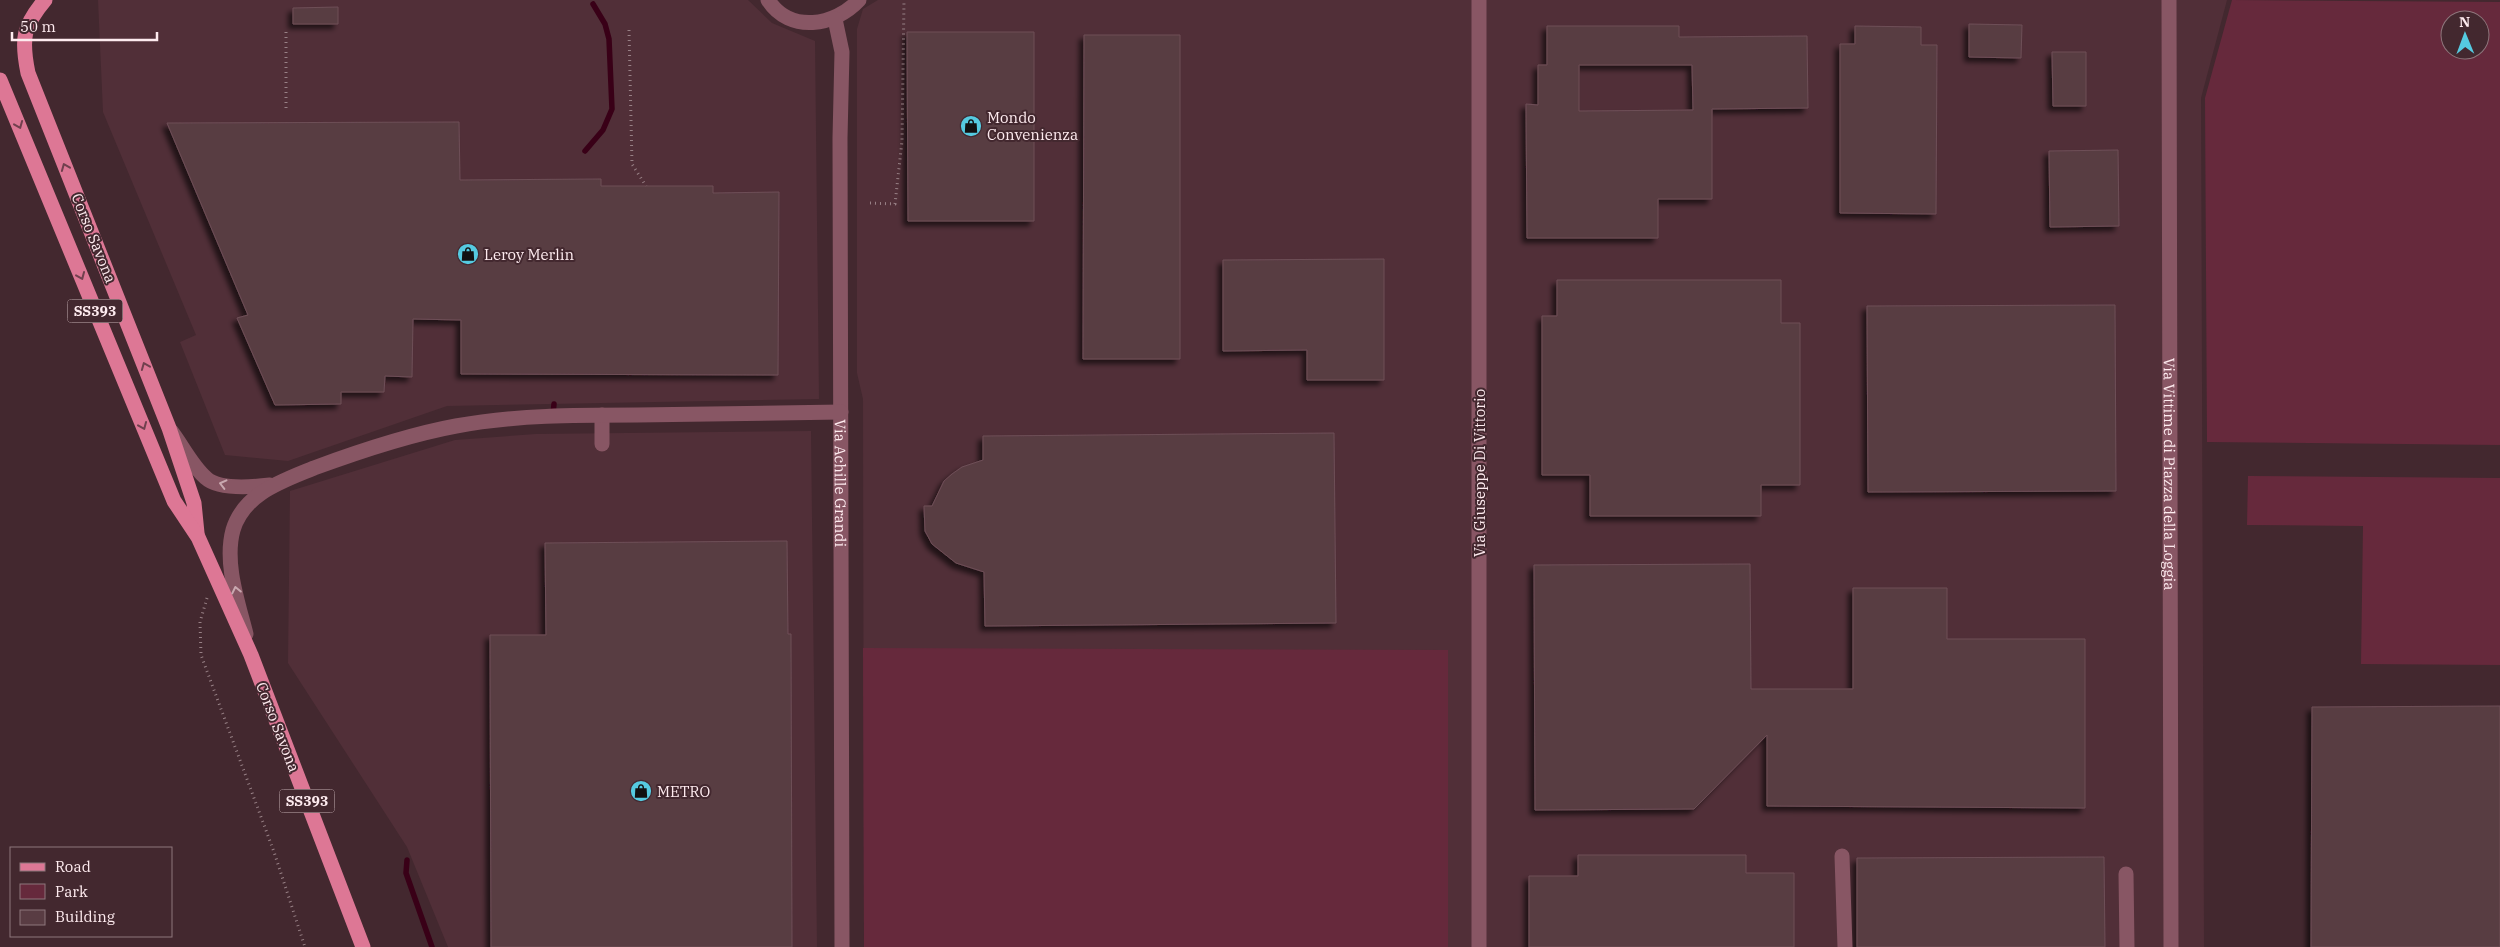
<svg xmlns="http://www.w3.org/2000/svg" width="2500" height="947" font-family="'IBM Plex Serif',serif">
<defs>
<filter id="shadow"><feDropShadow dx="-4.5" dy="4.5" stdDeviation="2.5" flood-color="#0009"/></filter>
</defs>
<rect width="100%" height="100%" fill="#43282f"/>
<!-- built -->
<g fill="#512f38">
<path d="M98,0H748L772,23L815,41L819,399L447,406L288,461L225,455L180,342L196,335L103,112Z"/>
<path d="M878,0H2227L2201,98L2204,947H864L863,399L857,373V29L863,9Z"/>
<path d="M811,431L817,947H448L407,847L288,663L290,491L455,440L536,434Z"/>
</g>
<!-- green -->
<g fill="#66293c" fill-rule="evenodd">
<path d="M2232,0L2500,2V445L2207,442L2205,98ZM2450,20H2480V50H2450Z"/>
<path d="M2248,476L2500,478V665L2361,664L2363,526L2247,525Z"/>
<path d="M863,648L1448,650V947H864Z"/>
</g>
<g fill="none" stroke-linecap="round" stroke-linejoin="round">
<!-- stream -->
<g stroke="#390017" stroke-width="5.5">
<path d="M585,151L603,130L612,109L609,39L605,24L593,4"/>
<path d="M553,414L554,404"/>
<path d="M407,860L406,873L432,947"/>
</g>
</g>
<!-- building -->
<g fill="#593c43" stroke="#6e4f57" fill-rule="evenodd" filter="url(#shadow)">
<path d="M338,7V24H293V8Z"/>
<path d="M1969,24L2022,25L2021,58L1969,57Z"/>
<path d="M1547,26H1679V37L1807,36L1808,108L1712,109V199H1658V238H1527L1526,104L1538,105V65H1547ZM1579,65H1692L1693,110L1579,111Z"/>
<path d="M1855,26L1921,27V45H1937L1936,214L1840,213V44H1855Z"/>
<path d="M907,32H1034V221H908Z"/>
<path d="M1084,35H1180V359H1083Z"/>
<path d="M2052,52H2086V106H2053Z"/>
<path d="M459,122L460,180L601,179V186H713V193L779,192L778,375L461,374V320L413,319L412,377L385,376L384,392H341V404L275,405L237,318L248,315L167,123Z"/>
<path d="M2118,150L2119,226L2050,227L2049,151Z"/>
<path d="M1384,259V380H1307V350L1223,351V260Z"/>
<path d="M1557,280H1781V323H1800V485H1761V516H1590V475H1542V316H1557Z"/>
<path d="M2115,305L2116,491L1868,492L1867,306Z"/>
<path d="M1334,433L1336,623L985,626L984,572L956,563L932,544L925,531L924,506H932L944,481L952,474L962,467L983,460V436Z"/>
<path d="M787,541L788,634H791L792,947H491L490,635H546L545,543Z"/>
<path d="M1750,564L1751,689H1853V588H1947V639H2085V808L1767,806V735L1694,809L1535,810L1534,565Z"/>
<path d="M2500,706V947H2311L2312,707Z"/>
<path d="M1578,855H1746V873H1794V947H1529V876H1578Z"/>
<path d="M2104,857L2105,947H1857V858Z"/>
</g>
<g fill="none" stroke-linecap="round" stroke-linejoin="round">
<!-- path -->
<g stroke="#988186" stroke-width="3" stroke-dasharray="1 4" stroke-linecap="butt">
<path d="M629,30L632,164L646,186"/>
<path d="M286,32V112"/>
<path d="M870,203L895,204L902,141L904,0"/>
<path d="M207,598L200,622L201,655L274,852L305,947"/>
</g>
<!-- minor -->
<g stroke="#885664" stroke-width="15">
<path d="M768,0C790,34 835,26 859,0"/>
<path id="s1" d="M2169,0L2171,947"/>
<path id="s2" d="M835,19L842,52L840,138L842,947"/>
<path d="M602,415V444"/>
<path d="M171,431C182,445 192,466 206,478C219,490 253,487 270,485"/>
<path d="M246,634C238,602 224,563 233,530C244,493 283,481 314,468C360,451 407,435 456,426C515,415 577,415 637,415C705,414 773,413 841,412"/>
<path d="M1842,856L1845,947"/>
<path d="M2126,874L2127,947"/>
<path d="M1479,947V0"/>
</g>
<!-- major -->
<g stroke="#dd7795" stroke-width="15">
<path d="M45,0C23,26 21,39 28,73L169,428L194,503L197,533"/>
<path d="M0,80L174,501L198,537L251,655L363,947"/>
</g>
</g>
<!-- one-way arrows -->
<defs><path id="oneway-chevron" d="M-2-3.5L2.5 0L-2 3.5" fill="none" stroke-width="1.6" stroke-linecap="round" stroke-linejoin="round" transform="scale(1.25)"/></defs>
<g stroke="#71404e">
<use href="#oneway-chevron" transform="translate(19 125) rotate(68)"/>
<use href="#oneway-chevron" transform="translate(65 167) rotate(-112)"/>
<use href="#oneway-chevron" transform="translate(81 276) rotate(67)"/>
<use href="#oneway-chevron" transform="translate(145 366) rotate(-112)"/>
<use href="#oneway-chevron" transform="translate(143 426) rotate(67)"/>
</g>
<g stroke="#c9a8b0">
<use href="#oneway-chevron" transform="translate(223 484) rotate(-166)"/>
<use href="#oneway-chevron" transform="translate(236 590) rotate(-102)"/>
</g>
<!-- icons -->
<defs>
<g id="shop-disc" transform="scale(1.125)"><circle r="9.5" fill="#55cae0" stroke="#43282f"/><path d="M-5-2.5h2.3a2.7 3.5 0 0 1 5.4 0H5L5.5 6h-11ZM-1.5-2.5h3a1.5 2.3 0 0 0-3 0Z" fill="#111"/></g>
</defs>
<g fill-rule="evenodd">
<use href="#shop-disc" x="971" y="126"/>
<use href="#shop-disc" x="468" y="254"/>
<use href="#shop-disc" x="641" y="791"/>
</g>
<g text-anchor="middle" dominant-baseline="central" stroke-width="4" stroke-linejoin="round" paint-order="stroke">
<!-- shield labels -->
<g fill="#43282f" stroke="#c6b0b5" stroke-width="1">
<rect x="67.5" y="299.5" width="55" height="23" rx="4"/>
<rect x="279.5" y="789.5" width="55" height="23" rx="4"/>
</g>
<g font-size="14" font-weight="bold" fill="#feebef">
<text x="95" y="311">SS393</text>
<text x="307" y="801">SS393</text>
</g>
<!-- poi labels -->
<g font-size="15" fill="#feebef" stroke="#43282f" text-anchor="start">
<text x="987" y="117">Mondo<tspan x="987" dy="17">Convenienza</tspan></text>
<text x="484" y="254">Leroy Merlin</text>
<text x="657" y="791">METRO</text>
</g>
<!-- street labels -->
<g font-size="15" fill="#feebef" stroke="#43282f">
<text transform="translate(94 238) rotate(68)">Corso Savona</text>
<text transform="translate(1479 473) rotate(-90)">Via Giuseppe Di Vittorio</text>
<text stroke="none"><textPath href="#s1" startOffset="474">Via Vittime di Piazza della Loggia</textPath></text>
<text stroke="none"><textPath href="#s2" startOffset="465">Via Achille Grandi</textPath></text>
<text transform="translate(278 727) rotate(69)">Corso Savona</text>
</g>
</g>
<!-- legend -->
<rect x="10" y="847" width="162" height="90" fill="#43282f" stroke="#8e767c"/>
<rect x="20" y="863" width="25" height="8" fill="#dd7795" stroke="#8e767c"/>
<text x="55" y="872" font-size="15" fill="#feebef">Road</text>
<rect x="20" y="884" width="25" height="15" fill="#66293c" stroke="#8e767c"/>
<text x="55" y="897" font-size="15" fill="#feebef">Park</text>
<rect x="20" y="910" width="25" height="15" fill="#593c43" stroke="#8e767c"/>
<text x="55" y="922" font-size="15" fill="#feebef">Building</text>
<!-- north arrow -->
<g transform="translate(2465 35) rotate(359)"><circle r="24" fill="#43282f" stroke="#8e767c"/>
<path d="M0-4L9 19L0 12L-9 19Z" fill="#55cae0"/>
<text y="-8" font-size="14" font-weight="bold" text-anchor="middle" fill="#feebef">N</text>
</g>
<!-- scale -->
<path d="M12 32v8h145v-8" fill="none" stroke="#feebef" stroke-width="2.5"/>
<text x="20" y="32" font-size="15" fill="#feebef" stroke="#43282f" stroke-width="4" paint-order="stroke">50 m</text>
</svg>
